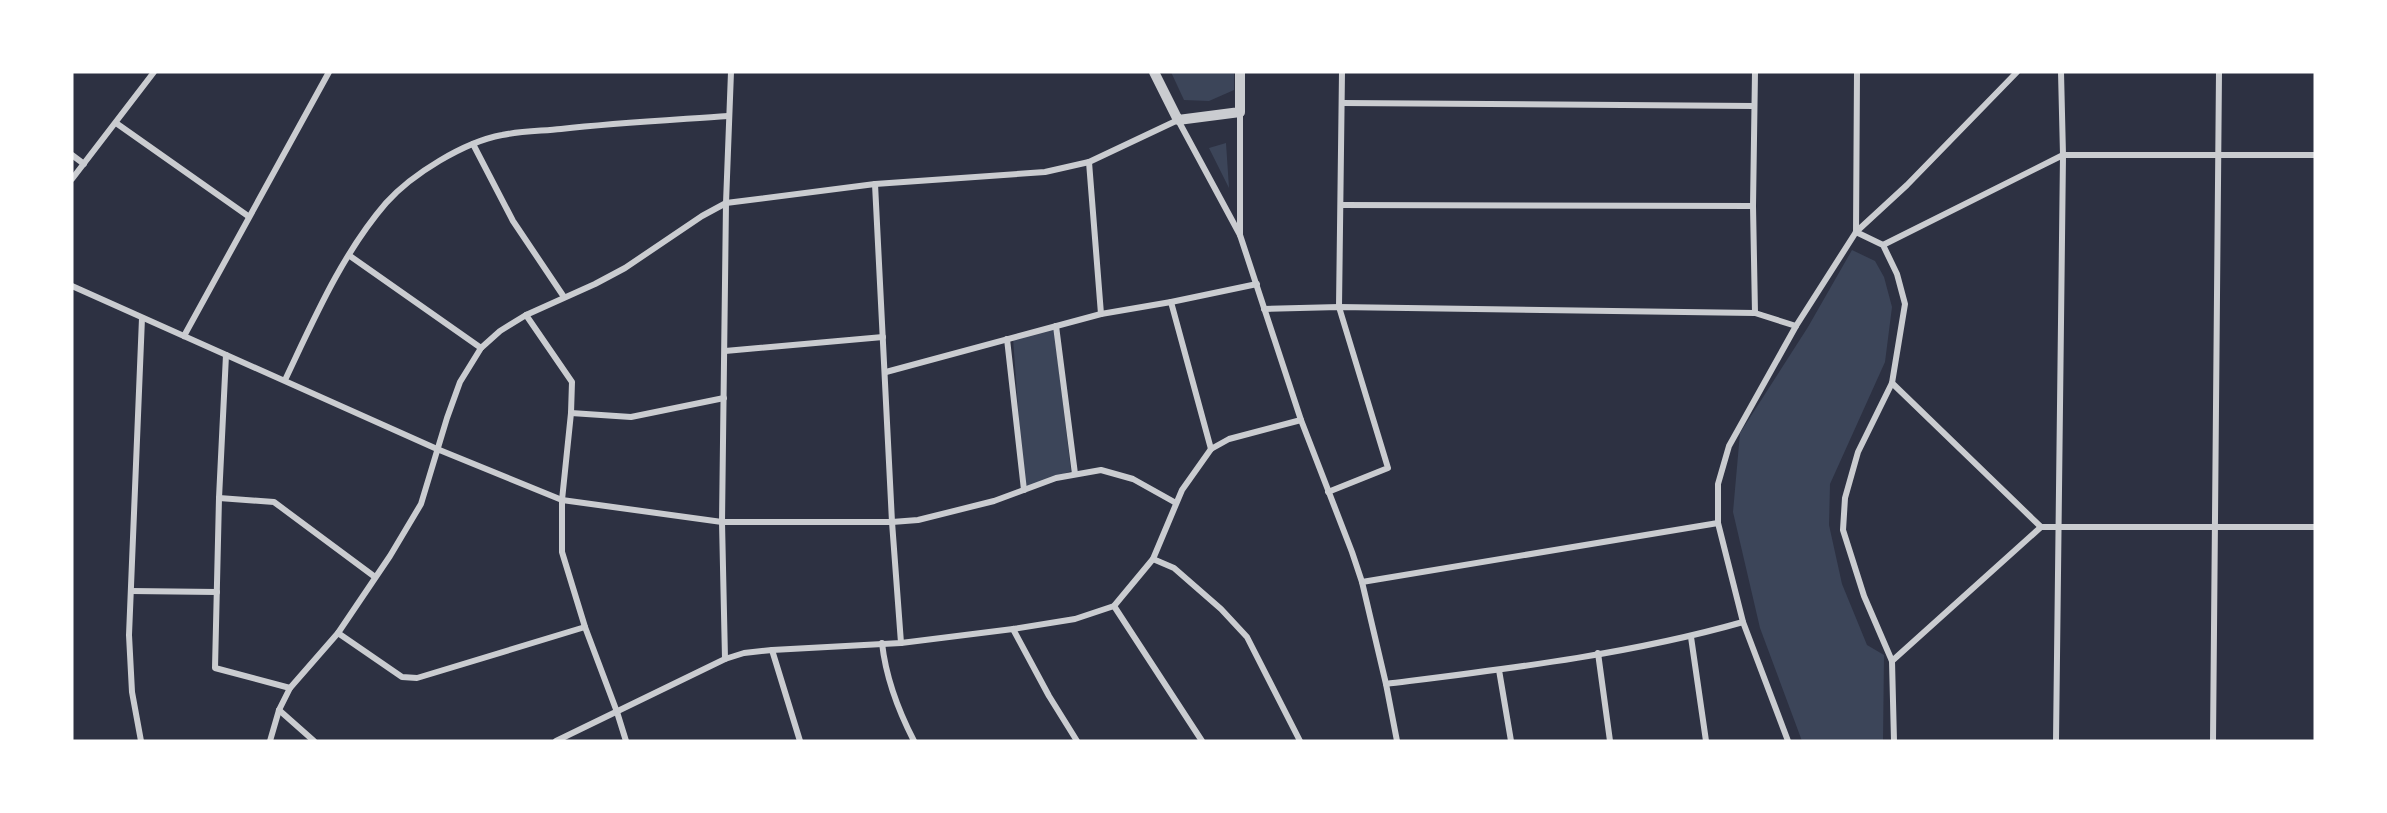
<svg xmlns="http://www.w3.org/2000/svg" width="2387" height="813" font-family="'DejaVu Sans',sans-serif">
<rect width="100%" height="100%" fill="#2d3142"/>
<!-- green -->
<g fill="#3c4559">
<path d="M1171,72H1234V90L1209,101L1184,100Z"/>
<path d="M1226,143L1229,188L1209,148Z"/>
<path d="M1852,250L1875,261L1884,277L1892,307L1885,362L1830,484L1829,525L1842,584L1867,645L1884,655L1883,741H1802L1760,628L1733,512L1740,433L1808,327Z"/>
<path d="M1054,329L1071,471L1024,490L1013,338Z"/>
</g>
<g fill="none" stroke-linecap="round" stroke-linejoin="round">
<!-- minor -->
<g stroke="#caccd0" stroke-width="6">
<path d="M1755,72L1753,206L1755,313"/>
<path d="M1342,103L1754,106"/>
<path d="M116,123L248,216"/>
<path d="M473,144L513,221L564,297"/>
<path d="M72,155L84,164"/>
<path d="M1089,162L1101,314"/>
<path d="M72,179L154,72"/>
<path d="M875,184L892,522L901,643"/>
<path d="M1341,205L1753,206"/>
<path d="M1856,232L1883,245L1897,274L1905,304L1892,383L1858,452L1845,498L1843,530L1864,596L1892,661L1894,741"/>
<path d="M1856,232L1907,185L2017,72"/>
<path d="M1240,235V112"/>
<path d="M1883,245L2063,155H2315"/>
<path d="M350,256L481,348"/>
<path d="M72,286L437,449L562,500L722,522H892L918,520L994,501L1056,478L1101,470L1133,479L1176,503"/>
<path d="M1171,302L1211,449"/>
<path d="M1264,309L1339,307L1755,313L1796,326"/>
<path d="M526,315L572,382L571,413L562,500V552L585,627L617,712L626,741"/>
<path d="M1056,326L1075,474"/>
<path d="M184,336L329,72"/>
<path d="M1007,339L1024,490"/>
<path d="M725,351L883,337"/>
<path d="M226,355L219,498L215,668L290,688"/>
<path d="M886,372L1101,314L1171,302L1257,284"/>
<path d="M285,380C314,319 342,254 386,203C412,174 464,142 502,135C521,131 542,131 561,129C616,123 672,120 728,116"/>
<path d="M1892,383L2041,527"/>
<path d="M571,413L631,417L724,398"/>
<path d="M1328,492L1388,468L1339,307L1342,72"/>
<path d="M219,498L274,502L375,577"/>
<path d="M1153,559L1174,568L1221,609L1247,637L1300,741"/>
<path d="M1362,582L1718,523"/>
<path d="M131,591L217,592"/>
<path d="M1114,606L1202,741"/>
<path d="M1013,629L1049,696L1077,741"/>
<path d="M338,633L402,677L417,678L585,627"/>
<path d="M1691,637L1706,741"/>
<path d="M882,643C886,679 898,710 914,741"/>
<path d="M772,650L800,741"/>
<path d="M1598,653L1610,741"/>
<path d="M725,659L722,522L726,203L731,72"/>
<path d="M1892,661L2041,527H2315"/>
<path d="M1499,670L1511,741"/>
<path d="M1386,684C1505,669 1627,655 1743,622"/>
<path d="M279,710L314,741"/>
<path d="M141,741L132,692L129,635L142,318"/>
<path d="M270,741L279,710L290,688L338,633L390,556L421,504L447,418L460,382L481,348L500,331L526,315L595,284L625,268L702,216L726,203L875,184L1045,172L1089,162L1178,120L1240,235L1301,420L1352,552L1362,582L1386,684L1397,741"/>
<path d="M556,741L725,659L744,653L772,650L901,643L1013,629L1075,619L1114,606L1153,559L1182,490L1211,449L1229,439L1301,420"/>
<path d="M1788,741L1743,622L1718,523V484L1729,446L1796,326L1856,232L1857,72"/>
<path d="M2056,741L2063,155L2061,72"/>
<path d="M2213,741L2219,72"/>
</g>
<!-- tertiary -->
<path stroke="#caccd0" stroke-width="10" d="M1154,72L1178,120L1240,112V72"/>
</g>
<!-- border -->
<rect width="2387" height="813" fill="none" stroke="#ffffff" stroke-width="147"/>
</svg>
